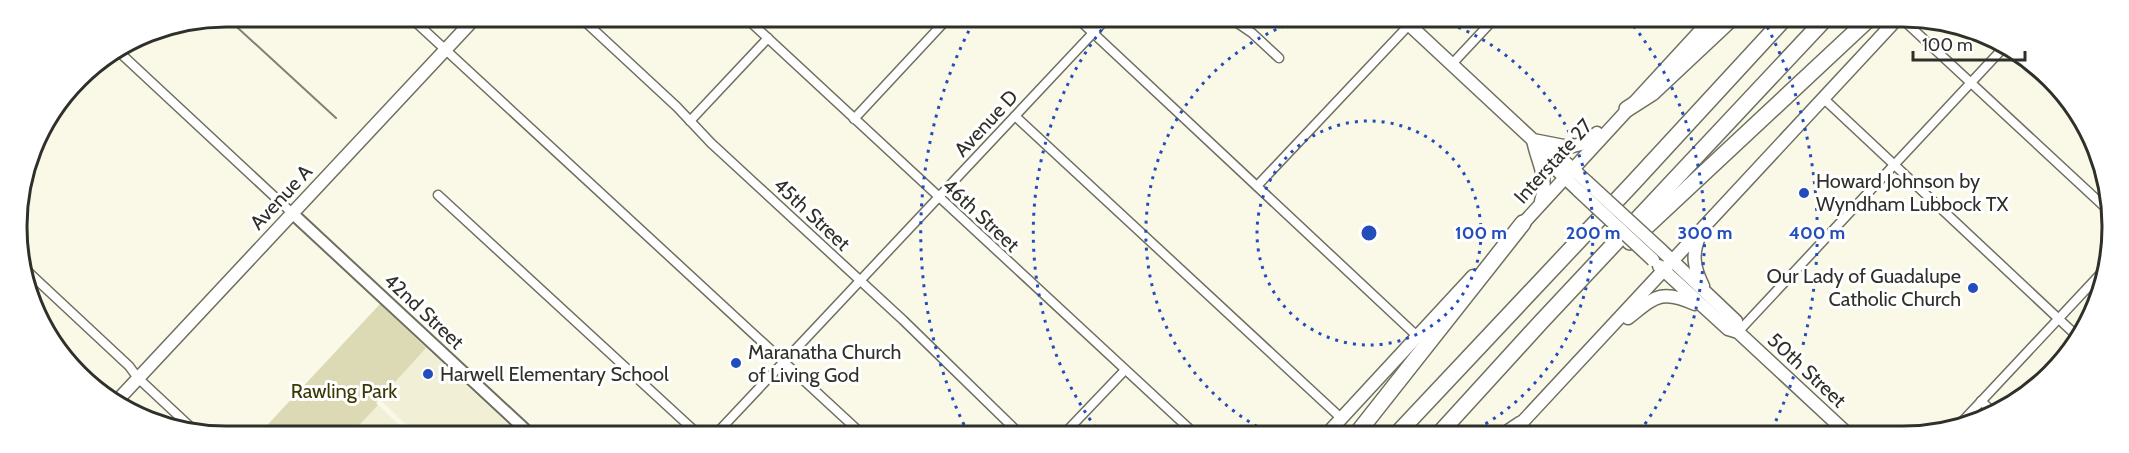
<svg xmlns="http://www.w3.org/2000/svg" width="2129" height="453" font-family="Cabin,sans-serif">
<rect width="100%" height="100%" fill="#faf9e8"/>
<!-- built -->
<g fill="#f1f0d7">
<path d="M426,348L520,435H417L379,399Z"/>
<path d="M378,405L410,435H350Z"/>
</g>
<!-- green -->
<path fill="#dcdab4" d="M380,304L426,348L376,403L378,405L350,435H258Z"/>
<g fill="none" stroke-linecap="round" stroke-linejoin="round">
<!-- minor casing -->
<g stroke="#6f6f60" stroke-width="11">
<g id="minor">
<path d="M410,17L863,435"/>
<path d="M580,17L677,107L711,143L903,320L1021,435"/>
<path d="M745,17L1196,435"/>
<path d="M1076,17L1417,336"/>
<path d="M1230,18L1252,33L1279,58"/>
<path d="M1901,18L2108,210"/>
<path d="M118,51L292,213"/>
<path d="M1452,64L1495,18"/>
<path d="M1823,98L2078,337"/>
<path d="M1015,116L1341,418"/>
<path d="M854,119L949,17"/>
<path d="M690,121L768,38"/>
<path d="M1257,186L1409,25"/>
<path d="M438,195L699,435"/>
<path d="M24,268L129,366L138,378L198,434"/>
<path d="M1738,332L2007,44"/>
<path d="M1981,401L1996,415"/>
<path d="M1521,424L1535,436"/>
<path d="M1959,425L2106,268"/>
<path d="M715,435L1108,17"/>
<path d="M1063,435L1125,370"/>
</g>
</g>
<!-- tertiary casing -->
<g stroke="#6f6f60" stroke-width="14">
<path id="tertiary" d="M292,213L531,435"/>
</g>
<!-- secondary casing -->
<g stroke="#6f6f60" stroke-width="15">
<g id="secondary">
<path d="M1402,18L1533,140L1569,147L1585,143L1597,133"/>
<path d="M1533,140C1537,162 1549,177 1541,201"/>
<path d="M1545,144L1587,182"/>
<path d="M1540,154L1579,191"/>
<path d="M1518,229L1712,18"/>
<path d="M1700,235C1691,254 1694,268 1703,286"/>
<path d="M1661,250L1736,321L1738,332"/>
<path d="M1659,266L1728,329L1738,332L1850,436"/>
<path d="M1628,318C1654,298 1660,288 1695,304"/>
<path d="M115,403L476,17"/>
<path d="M1515,430L1898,18"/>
<path d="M1325,436L1473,276"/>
</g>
</g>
<!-- motorway casing -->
<g stroke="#6f6f60" stroke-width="18">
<g id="motorway">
<path d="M1627,109L1652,93L1732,18"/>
<path d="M1630,242L1870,18"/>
<path d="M1355,436L1523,223"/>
<path d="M1395,436L1633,183L1785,18"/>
<path d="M1437,436L1541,322L1826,18"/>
<path d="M1503,436L1521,424"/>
</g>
</g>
<!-- minor -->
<use href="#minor" stroke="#fff" stroke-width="8"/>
<!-- tertiary -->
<use href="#tertiary" stroke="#fff" stroke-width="10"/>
<!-- secondary -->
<use href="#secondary" stroke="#fff" stroke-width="12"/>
<!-- motorway -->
<use href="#motorway" stroke="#fff" stroke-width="15"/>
<!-- rail -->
<path stroke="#808076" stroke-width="2" d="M226,17L336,118"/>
<!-- secondary-bridge casing -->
<g stroke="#6f6f60" stroke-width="15" stroke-linecap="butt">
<g id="secondary-bridge">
<path d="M1587,182L1661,250"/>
<path d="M1579,191L1653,260"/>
</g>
</g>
<!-- secondary-bridge -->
<use href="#secondary-bridge" stroke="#fff" stroke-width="12"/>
</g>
<!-- distance rings -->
<g fill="none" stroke="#224dbb" stroke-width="3" stroke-dasharray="3 6">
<circle cx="1369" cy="233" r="112"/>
<path d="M1273 435A224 224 0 0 1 1307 18M1433 18A224 224 0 0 1 1465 435"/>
<path d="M1101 435A336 336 0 0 1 1110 19M1628 19A336 336 0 0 1 1637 435"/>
<path d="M968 433A448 448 0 0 1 975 19M1763 19A448 448 0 0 1 1770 433"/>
</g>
<!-- markers -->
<g fill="#224dbb" stroke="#fff" stroke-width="2">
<circle cx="1804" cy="193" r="6"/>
<circle cx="1973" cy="288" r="6"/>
<circle cx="736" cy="363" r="6"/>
<circle cx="428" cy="374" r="6"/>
</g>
<g text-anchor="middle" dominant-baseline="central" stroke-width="6" stroke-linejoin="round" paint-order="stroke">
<!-- street labels -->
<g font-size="20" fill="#30302a" stroke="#fff">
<text transform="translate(986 123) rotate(-47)">Avenue D</text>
<text transform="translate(1553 161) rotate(-48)">Interstate 27</text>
<text transform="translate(281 197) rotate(-47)">Avenue A</text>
<text transform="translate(812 214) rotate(43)">45th Street</text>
<text transform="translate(981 215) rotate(43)">46th Street</text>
<text transform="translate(424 311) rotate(43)">42nd Street</text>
<text transform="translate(1807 370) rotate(43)">50th Street</text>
</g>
<!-- poi labels -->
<g font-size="20" fill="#30302a" stroke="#fff" text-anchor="start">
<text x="1816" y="181">Howard Johnson by<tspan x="1816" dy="23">Wyndham Lubbock TX</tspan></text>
<text x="1961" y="276" text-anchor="end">Our Lady of Guadalupe<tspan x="1961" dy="23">Catholic Church</tspan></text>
<text x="748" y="352">Maranatha Church<tspan x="748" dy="23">of Living God</tspan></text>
<text x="440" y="374">Harwell Elementary School</text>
</g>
<!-- park labels -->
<g font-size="20" fill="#3b3803" stroke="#fff">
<text x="344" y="391">Rawling Park</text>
</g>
</g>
<!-- crop -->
<path d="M0 0H2129V453H0ZM226 27H1903A199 199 0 0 1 2102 226V227A199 199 0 0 1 1903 426H226A199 199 0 0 1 27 227V226A199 199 0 0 1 226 27Z" fill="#fff" fill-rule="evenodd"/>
<path fill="none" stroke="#30302a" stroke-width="3" d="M226 27H1903A199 199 0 0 1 2102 226V227A199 199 0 0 1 1903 426H226A199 199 0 0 1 27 227V226A199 199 0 0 1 226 27Z"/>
<circle cx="1369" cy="233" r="9" fill="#224dbb" stroke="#fff" stroke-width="3"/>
<g font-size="18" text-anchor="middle" font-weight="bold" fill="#224dbb" stroke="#fff" stroke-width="6" stroke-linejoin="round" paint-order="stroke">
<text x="1481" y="239">100 m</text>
<text x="1593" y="239">200 m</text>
<text x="1705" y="239">300 m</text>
<text x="1817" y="239">400 m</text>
</g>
<!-- scale -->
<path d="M1913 51v9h112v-9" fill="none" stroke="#30302a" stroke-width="3"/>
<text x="1922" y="51" font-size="18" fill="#30302a" stroke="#ffffff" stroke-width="4.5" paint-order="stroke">100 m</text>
</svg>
